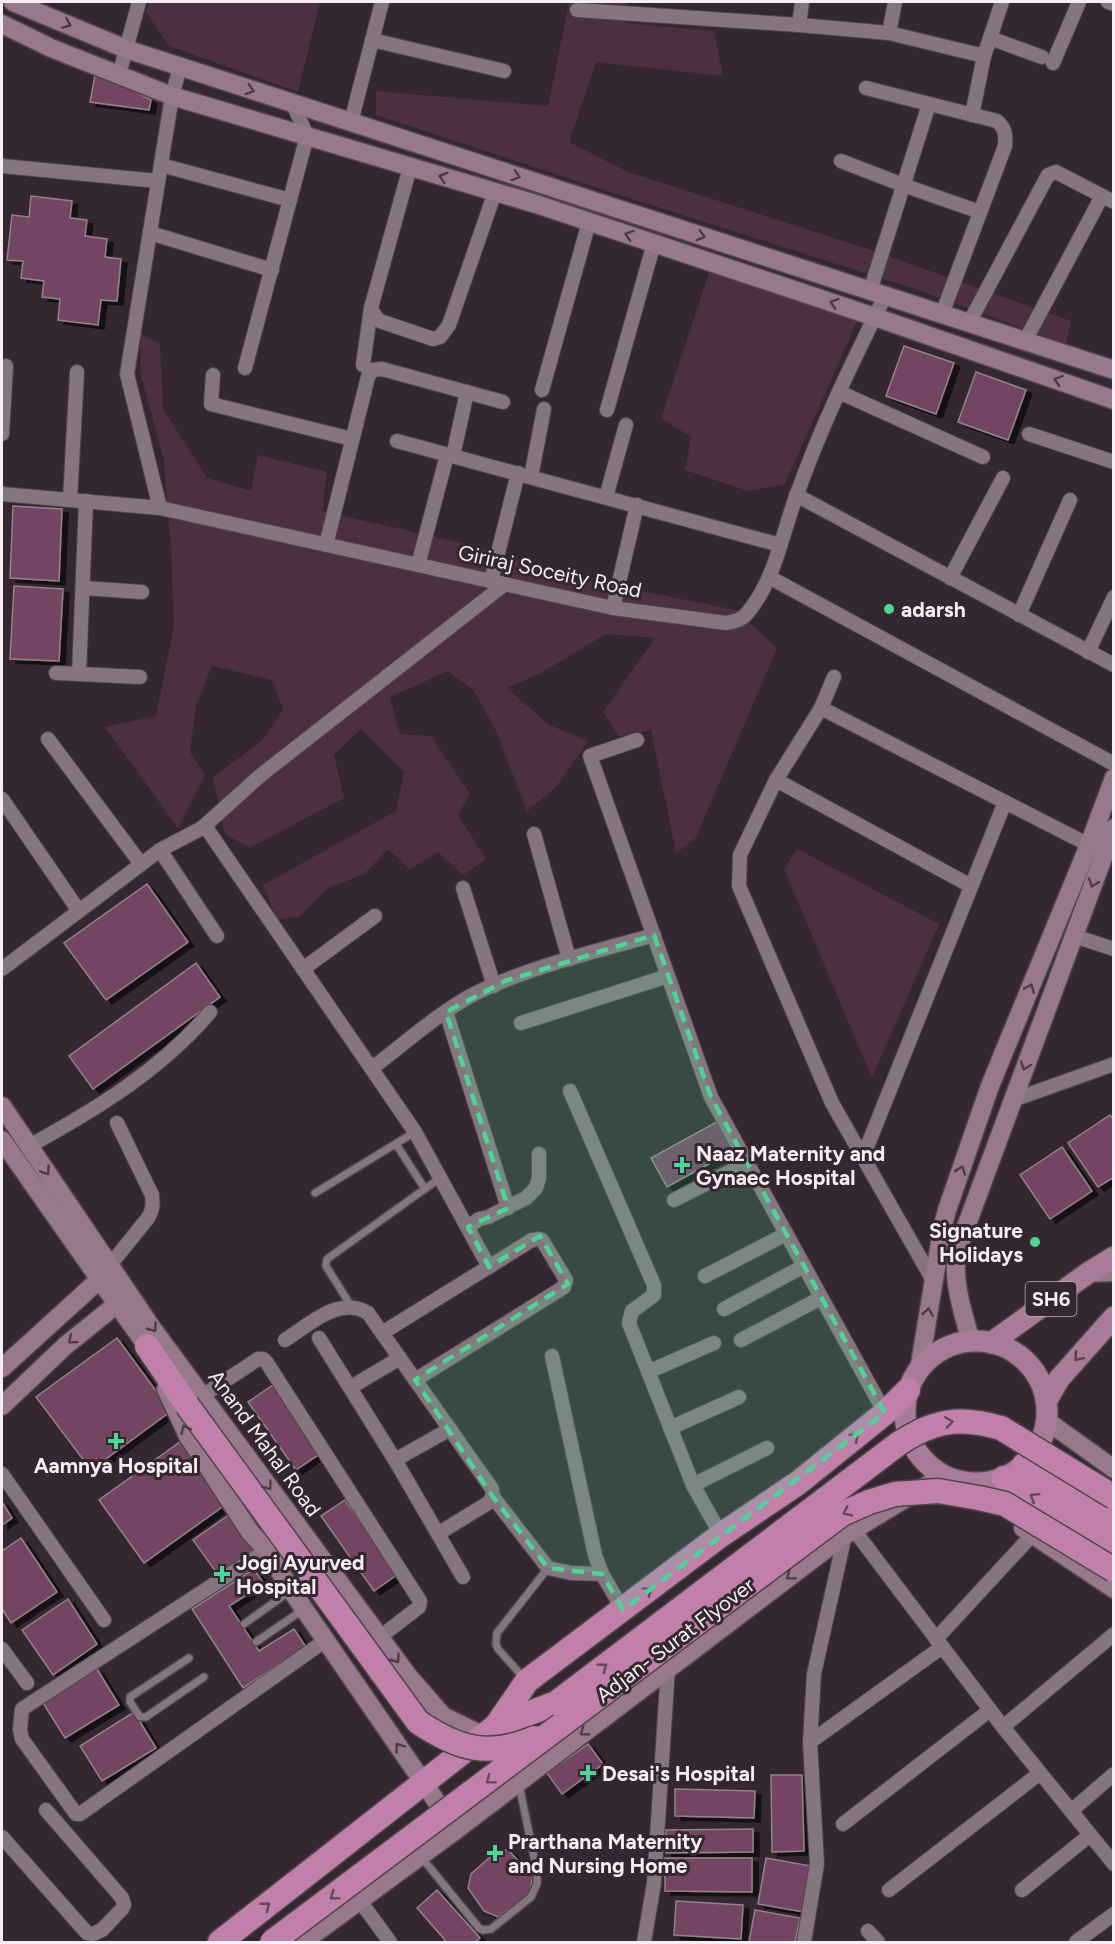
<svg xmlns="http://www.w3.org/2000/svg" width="1115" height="1944" font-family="Figtree,sans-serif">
<defs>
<filter id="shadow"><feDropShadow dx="6" dy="4" stdDeviation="0" flood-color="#0009"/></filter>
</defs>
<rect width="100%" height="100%" fill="#34272f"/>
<!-- green -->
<g fill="#4c2f42">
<path d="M149,2H320L298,92L169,46L146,12Z"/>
<path d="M569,2H627L625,23L714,31L723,76L596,62L569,142L628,172L865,248L1071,321L1066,344L918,290L595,187L376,115V91L548,106Z"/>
<path d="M709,273L858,319L785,484L748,491L685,470L691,437L661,418Z"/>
<path d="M140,333L160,344L163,409L207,478L251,491L258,455L327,472L322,511L471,545L561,575L736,610L777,648L695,839L676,853L651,730L619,737L603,712L655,638L606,634L541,673L507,688L549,725L588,741L556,787L527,811L496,731L474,691L448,671L390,697L400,734L431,736L470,794L458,815L486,859L463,875L438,852L410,869L388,849L364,874L328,888L299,917L277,919L263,885L396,811L404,772L361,729L334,755L344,798L250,848L225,834L213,777L262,741L283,710L272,680L212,666L196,705L190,752L205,775L178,828L105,727L156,716L174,625L171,550L164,461L141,376Z"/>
<path d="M797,849L939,924L872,1078L784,869Z"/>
</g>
<!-- building -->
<g fill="#734463" stroke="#92828c" stroke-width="1.5" filter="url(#shadow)">
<path d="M96,70L151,100L149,110L90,102Z"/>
<path d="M31,196L72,201L70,218L87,220L85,236L107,239L105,257L121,259L117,301L101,300L98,325L58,320L60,299L42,297L44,281L21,278L23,261L7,260L12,215L29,217Z"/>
<path d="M904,346L954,363L936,414L886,396Z"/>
<path d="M976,372L1026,390L1008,440L958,422Z"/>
<path d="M13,506L62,509L59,581L10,578Z"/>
<path d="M14,586L63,589L59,661L10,659Z"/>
<path d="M147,884L188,942L106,1000L64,943Z"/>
<path d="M196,963L220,997L93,1089L69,1056Z"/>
<path d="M1110,1115L1114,1121V1177L1098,1187L1068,1143Z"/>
<path d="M722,1119L738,1148L667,1187L651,1158Z"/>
<path d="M1062,1147L1092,1191L1050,1219L1020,1175Z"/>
<path d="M117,1338L171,1411L91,1470L36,1397Z"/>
<path d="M273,1385L321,1453L296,1470L248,1402Z"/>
<path d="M184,1439L229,1502L144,1563L99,1500Z"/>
<path d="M345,1500L398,1574L374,1591L321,1516Z"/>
<path d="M2,1502L12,1518L2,1525Z"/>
<path d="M230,1514L258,1552L221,1579L193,1540Z"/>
<path d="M21,1538L57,1592L11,1623L2,1609V1551Z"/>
<path d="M254,1569L264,1584L229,1606L259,1651L294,1629L306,1647L243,1688L192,1609Z"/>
<path d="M68,1599L97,1644L53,1675L22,1630Z"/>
<path d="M97,1669L119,1705L65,1738L43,1703Z"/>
<path d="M134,1712L156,1748L102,1781L80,1746Z"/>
<path d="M588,1744L603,1764L562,1794L547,1773Z"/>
<path d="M771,1775H802L804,1851L772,1852Z"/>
<path d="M675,1789L755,1791L754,1818L675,1816Z"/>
<path d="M753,1829V1852L666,1853V1830Z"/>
<path d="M498,1850H508L533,1876L529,1894L498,1917L484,1911L468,1888L471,1874Z"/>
<path d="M665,1858H752V1892L665,1891Z"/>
<path d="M766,1858L811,1866L803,1912L758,1904Z"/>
<path d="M437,1890L480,1938L475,1942H443L445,1940L417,1908Z"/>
<path d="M676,1901L743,1905L741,1939L674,1935Z"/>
<path d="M755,1910L800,1918L795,1942H749Z"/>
</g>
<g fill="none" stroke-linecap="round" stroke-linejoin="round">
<!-- lane casing -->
<g stroke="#50454c" stroke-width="10">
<g id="lane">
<path d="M396,1144L425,1189"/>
<path d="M315,1193L415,1132"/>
<path d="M351,1306L326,1266L327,1259L440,1178"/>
<path d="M244,1624L290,1591"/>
<path d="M256,1642L304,1609"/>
<path d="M189,1658L130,1697V1702L140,1717H146L204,1677"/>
<path d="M524,1678L498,1649L496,1644L497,1633L548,1568"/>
<path d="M422,1858L479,1928L483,1930L491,1929L531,1897L537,1884V1872L519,1784"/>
</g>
</g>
<!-- street casing -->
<g stroke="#50454c" stroke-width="16">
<g id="street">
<path d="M802,2L799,25L889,33"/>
<path d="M895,2L889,33L984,56L1002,2"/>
<path d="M1108,2L1114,4"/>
<path d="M577,10L799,25"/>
<path d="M990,38L1042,57"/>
<path d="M372,40L504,71"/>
<path d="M1053,63L1079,2"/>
<path d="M119,75L139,2"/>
<path d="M866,88L997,121C1005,128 1006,134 1005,146L942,314"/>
<path d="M972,115L984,56"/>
<path d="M351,122L382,2"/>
<path d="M841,161L903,185L980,212"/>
<path d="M161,165L290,200"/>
<path d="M2,166L158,181"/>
<path d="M410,167L371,308L375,316L380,321L433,339L440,337L449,325L495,192"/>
<path d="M150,233L272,270"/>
<path d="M870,291L929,104"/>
<path d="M969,323L1048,175L1056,172L1114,202"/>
<path d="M1025,341L1102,196"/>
<path d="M363,365L371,308"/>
<path d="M245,368L307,136L293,104"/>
<path d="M213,375L211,404L352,439"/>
<path d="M542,390L589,222"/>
<path d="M839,392L983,457"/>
<path d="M607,410L654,243"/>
<path d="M2,434L6,366"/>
<path d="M1029,434L1114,462"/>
<path d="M397,441L780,545"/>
<path d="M453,456L467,392"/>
<path d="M531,477L544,409"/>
<path d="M2,494L160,508L613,608L726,623C737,621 742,620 749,611C775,579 782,534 796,497C820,428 853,361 885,296"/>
<path d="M796,495L1114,665"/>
<path d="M606,497L626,425"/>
<path d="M70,500L77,372"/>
<path d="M86,501L79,674L140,677"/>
<path d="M160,508L127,374L172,96L180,67"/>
<path d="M326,545L368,377L372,370L382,369L503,402"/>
<path d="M418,565L447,455"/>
<path d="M769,577L1114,764"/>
<path d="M950,578L1003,478"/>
<path d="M491,581L518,473"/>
<path d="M83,588L142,592"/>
<path d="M613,608L637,505"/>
<path d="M1019,615L1070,500"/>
<path d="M1088,652L1114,597"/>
<path d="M56,673L79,674"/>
<path d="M834,677L821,708L776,780L740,855L739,886L832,1103L934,1282"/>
<path d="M821,708L1089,845"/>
<path d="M48,739L141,864"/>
<path d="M637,740L590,756L711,1097L885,1413"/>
<path d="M776,780L971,886"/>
<path d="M2,799L79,911"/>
<path d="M202,828L207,829L415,1132L489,1267"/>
<path d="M534,834L569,959"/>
<path d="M160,850L217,936"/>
<path d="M463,888L494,986"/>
<path d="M1074,936L1114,949"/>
<path d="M2,969L160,850L202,828L261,775L505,584"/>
<path d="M303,969L375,916"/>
<path d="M446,1012L508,1208"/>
<path d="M521,1023L668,976"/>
<path d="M372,1068C407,1042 441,1010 480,991C533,966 597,951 654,935"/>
<path d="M570,1091L654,1285V1295L632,1311L629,1323L693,1485L721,1535"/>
<path d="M1013,1100L1114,1064"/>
<path d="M29,1146C95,1110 161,1070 210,1012"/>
<path d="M863,1157L1005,802"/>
<path d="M674,1200L747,1163"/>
<path d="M468,1227L479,1219L488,1217L526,1198L536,1188L539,1178V1154"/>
<path d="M110,1265L148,1218C153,1210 153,1204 152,1195L117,1123"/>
<path d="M705,1276L786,1234"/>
<path d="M724,1309L804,1266"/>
<path d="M382,1333L532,1240L539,1239L542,1240L566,1280L564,1287L415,1380"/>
<path d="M319,1338L395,1460L463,1577"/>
<path d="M285,1340C309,1325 339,1295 368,1313L492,1489L493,1497L488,1503L439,1533"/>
<path d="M741,1340L821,1298"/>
<path d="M552,1356L595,1555L602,1574L623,1610"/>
<path d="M648,1372L714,1343"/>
<path d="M351,1387L400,1358"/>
<path d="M202,1396L258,1359H263L267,1363L420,1601L419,1607L380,1637"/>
<path d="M670,1428L739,1397"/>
<path d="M395,1460L450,1429"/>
<path d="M2,1474L104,1620"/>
<path d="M693,1485L767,1448"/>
<path d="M493,1497L548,1568L571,1573L602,1574"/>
<path d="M854,1530L1003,1727L1114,1864"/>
<path d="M267,1550L22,1709L20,1729L22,1739L76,1814H80L326,1640"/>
<path d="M936,1639L1033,1534"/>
<path d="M2,1649L27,1683"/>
<path d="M1003,1727L1114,1634"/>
<path d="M810,1742L942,1647"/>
<path d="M1071,1811L1114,1774"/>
<path d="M843,1824L990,1710"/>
<path d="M2,1837L87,1933L93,1934L102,1930L122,1909L124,1905L122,1898L46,1810"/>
<path d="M889,1890L1040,1773"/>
<path d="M1022,1890L1090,1835"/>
<path d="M360,1901L390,1942"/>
<path d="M868,1931L878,1942"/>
<path d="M644,1942L654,1883L668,1668"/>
<path d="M804,1942L817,1864L810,1742L814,1674L845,1535"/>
<path d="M1076,1942L1114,1914"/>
</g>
</g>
<!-- secondary casing -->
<g stroke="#50454c" stroke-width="21">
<g id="secondary">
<path d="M13,2L126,49L1114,370"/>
<path d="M2,24L51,48L172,96L536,204L875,317L1114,400"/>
<path d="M2,1106L152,1328L409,1677L443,1716L482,1735L526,1776"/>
<path d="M2,1140L117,1304L147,1346L152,1358"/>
<path d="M1088,1273L1114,1272"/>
<path d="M971,1342C963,1312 952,1282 957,1251L1114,828"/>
<path d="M2,1368L100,1279"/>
<path d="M919,1370L943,1225L947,1210L990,1086L1089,845L1114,778"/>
<path d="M166,1389L188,1436L250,1532L267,1550L291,1590L456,1830"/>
<path d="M2,1406L65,1346L117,1304"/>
<path d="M1047,1421L1114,1469"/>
<path d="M1023,1528L1114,1589"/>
<path d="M303,1942L456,1830L842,1537L944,1475"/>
</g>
</g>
<!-- primary casing -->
<g stroke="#50454c" stroke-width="24">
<g id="primary">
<circle cx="976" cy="1412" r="71"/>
<path d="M991,1343L1088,1273L1114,1257"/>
<path d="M1047,1400L1059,1379L1114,1317"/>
</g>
</g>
<!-- highway casing -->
<g stroke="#50454c" stroke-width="27">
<g id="highway">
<path d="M147,1346L187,1405"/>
<path d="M1024,1465L1114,1522"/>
<path d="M1004,1478L1114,1546"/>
<path d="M496,1726L556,1703"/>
<path d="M220,1942L496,1726L527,1681L721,1535L798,1483L885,1413L908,1390"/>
</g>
</g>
<!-- lane -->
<use href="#lane" stroke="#85757f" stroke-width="7"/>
<!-- street -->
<use href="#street" stroke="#85757f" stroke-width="14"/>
<!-- secondary -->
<use href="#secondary" stroke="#97788c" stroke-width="18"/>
<!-- primary -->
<use href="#primary" stroke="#a87c99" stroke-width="21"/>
<!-- highway -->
<use href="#highway" stroke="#c080aa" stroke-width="24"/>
<!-- highway-bridge casing -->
<g stroke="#50454c" stroke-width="27" stroke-linecap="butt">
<g id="highway-bridge">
<path d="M187,1405L418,1722C458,1749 488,1758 535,1738"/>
<path d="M556,1703L898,1444C934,1420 960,1416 1001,1428L1114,1497"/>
<path d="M272,1942L842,1514L869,1502L895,1494L938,1491L979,1498L1005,1504L1114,1570"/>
</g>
</g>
<!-- highway-bridge -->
<use href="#highway-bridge" stroke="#c080aa" stroke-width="24"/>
</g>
<!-- one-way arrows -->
<defs><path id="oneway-chevron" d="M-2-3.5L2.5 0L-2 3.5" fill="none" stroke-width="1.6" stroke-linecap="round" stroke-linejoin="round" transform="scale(1.5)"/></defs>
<g stroke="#4d3b46">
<use href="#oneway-chevron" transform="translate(67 24) rotate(23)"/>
<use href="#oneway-chevron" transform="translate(250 90) rotate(18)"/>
<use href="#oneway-chevron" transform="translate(516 176) rotate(18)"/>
<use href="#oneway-chevron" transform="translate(443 177) rotate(-163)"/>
<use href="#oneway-chevron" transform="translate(629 235) rotate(-162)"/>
<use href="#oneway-chevron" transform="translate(701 236) rotate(18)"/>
<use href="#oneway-chevron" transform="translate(834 303) rotate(-162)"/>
<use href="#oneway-chevron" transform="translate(1058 380) rotate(-161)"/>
<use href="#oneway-chevron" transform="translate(1093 883) rotate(110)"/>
<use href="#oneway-chevron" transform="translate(1030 988) rotate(-68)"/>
<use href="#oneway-chevron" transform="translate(1025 1066) rotate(110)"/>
<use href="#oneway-chevron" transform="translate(961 1170) rotate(-71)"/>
<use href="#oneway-chevron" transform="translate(46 1171) rotate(56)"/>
<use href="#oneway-chevron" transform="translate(928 1312) rotate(-81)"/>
<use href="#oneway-chevron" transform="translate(153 1328) rotate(55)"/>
<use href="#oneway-chevron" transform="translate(72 1340) rotate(140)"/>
<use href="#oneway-chevron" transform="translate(185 1429) rotate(-116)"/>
<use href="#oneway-chevron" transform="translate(268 1486) rotate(54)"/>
<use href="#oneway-chevron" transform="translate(790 1576) rotate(143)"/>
<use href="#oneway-chevron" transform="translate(396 1659) rotate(53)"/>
<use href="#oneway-chevron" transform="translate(584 1732) rotate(143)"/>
<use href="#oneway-chevron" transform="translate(399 1747) rotate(-126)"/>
</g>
<use stroke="#57404f" href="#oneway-chevron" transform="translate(1078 1357) rotate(131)"/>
<g stroke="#65465a">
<use href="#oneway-chevron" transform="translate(949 1422) rotate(-8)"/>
<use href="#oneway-chevron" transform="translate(855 1437) rotate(-39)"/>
<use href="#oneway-chevron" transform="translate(1034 1497) rotate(-148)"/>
<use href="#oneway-chevron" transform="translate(847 1512) rotate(154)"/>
<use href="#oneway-chevron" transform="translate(648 1591) rotate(-37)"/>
<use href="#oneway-chevron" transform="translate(603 1667) rotate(-37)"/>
<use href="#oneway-chevron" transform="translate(490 1780) rotate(143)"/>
<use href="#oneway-chevron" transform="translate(334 1896) rotate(143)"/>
<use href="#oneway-chevron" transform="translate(266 1906) rotate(-38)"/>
</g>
<!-- marked area -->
<path fill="#50d398" fill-opacity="0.2" stroke="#50d398" stroke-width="4.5" stroke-dasharray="12 8" stroke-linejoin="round" d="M654,935L711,1097L885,1413L623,1610L602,1574L548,1568L493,1497L415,1380L568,1284L540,1236L489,1267L468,1227L508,1208L446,1012L505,981Z"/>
<!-- markers -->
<g fill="#50d398" stroke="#34272f" stroke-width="2">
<circle cx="889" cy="609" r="6"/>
<path d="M679 1156h6v6h6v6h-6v6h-6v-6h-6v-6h6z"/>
<circle cx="1035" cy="1242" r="6"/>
<path d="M113 1432h6v6h6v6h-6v6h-6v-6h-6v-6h6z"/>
<path d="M219 1565h6v6h6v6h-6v6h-6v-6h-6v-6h6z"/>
<path d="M585 1764h6v6h6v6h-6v6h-6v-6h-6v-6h6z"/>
<path d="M492 1844h6v6h6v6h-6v6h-6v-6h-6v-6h6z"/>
</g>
<g text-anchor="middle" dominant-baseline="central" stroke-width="6" stroke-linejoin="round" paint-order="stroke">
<!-- shield labels -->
<rect fill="#34272f" stroke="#bcb2b8" stroke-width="1.5" x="1025.5" y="1282" width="51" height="34" rx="4.5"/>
<g font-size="20" font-weight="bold" fill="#f7eef3">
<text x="1051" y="1299">SH6</text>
</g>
<!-- street labels -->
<g font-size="21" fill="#f7eef3" stroke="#34272f">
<text transform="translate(550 571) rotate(12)">Giriraj Soceity Road</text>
<text transform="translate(265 1443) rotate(54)">Anand Mahal Road</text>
<text transform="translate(675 1640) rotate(-37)">Adjan- Surat Flyover</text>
</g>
<!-- poi labels -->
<g font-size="21" font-weight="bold" fill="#f7eef3" stroke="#34272f" text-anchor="start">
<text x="901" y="609">adarsh</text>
<text x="696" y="1153">Naaz Maternity and<tspan x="696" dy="24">Gynaec Hospital</tspan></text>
<text x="1023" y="1230" text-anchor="end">Signature<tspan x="1023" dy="24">Holidays</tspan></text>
<text x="116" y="1465" text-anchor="middle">Aamnya Hospital</text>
<text x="236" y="1562">Jogi Ayurved<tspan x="236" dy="24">Hospital</tspan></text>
<text x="602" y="1773">Desai's Hospital</text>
<text x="508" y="1841">Prarthana Maternity<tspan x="508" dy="24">and Nursing Home</tspan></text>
</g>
</g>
<!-- border -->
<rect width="1115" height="1944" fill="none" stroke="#f7eef3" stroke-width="6"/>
</svg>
